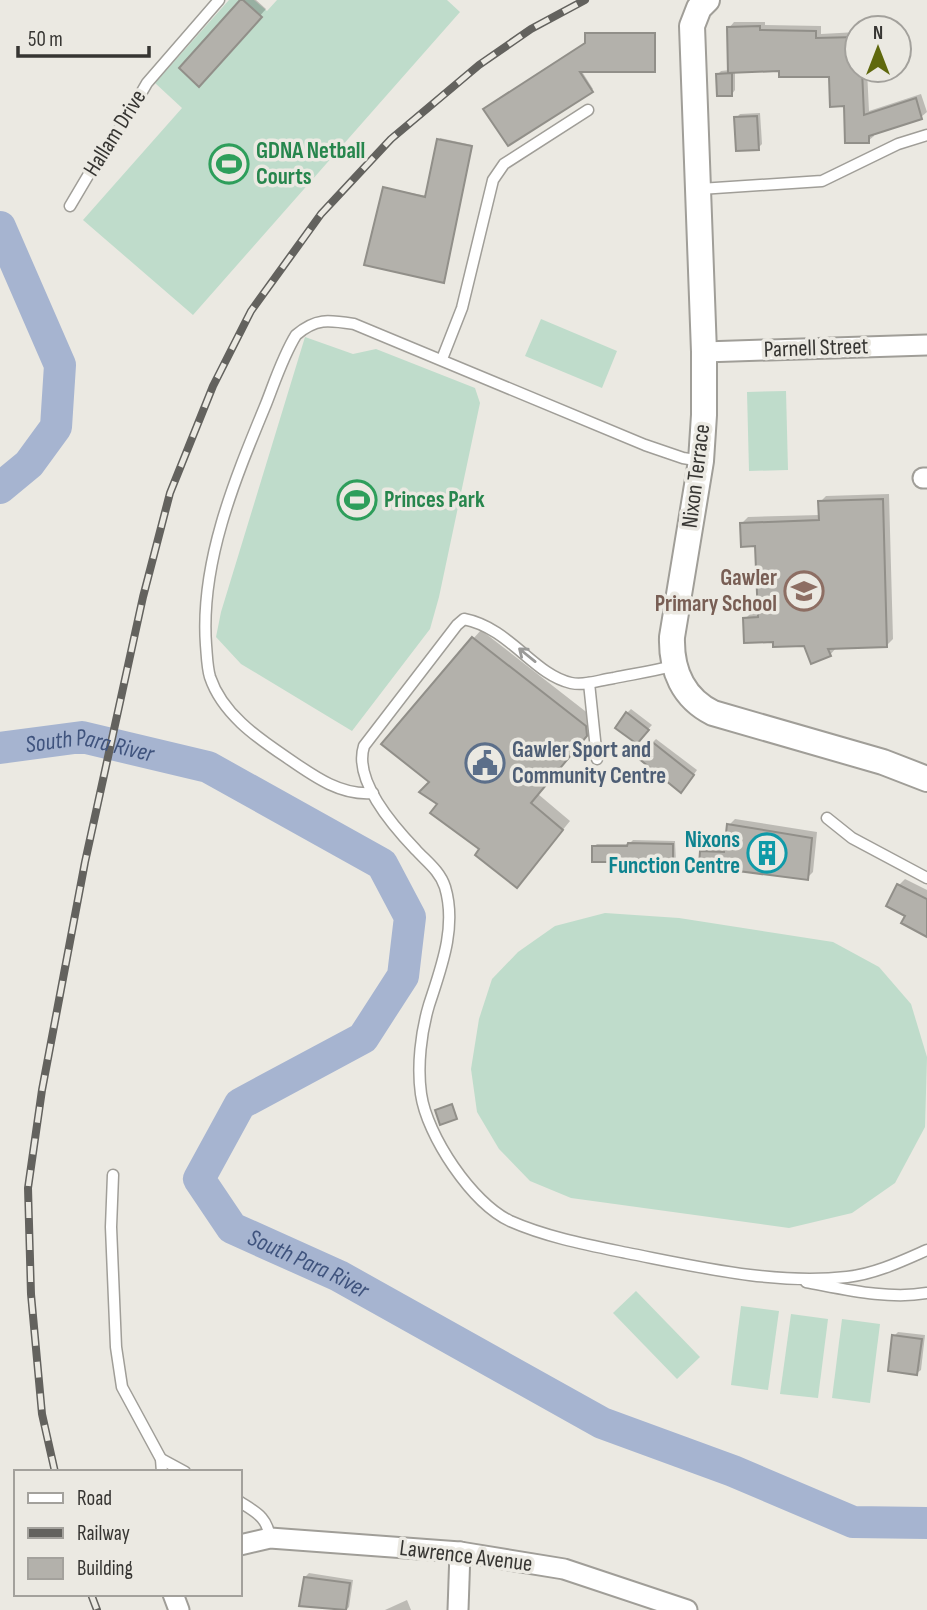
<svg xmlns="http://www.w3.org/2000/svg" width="927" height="1610" font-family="'Sofia Sans Condensed',sans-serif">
<rect width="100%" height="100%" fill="#ebe9e2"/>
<!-- grass -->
<g fill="#bfdccb">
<path d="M229,0H254L267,11L277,0H447L460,12L193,315L83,220L182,108L155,83Z"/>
<path d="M541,319L617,351L602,388L525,356Z"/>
<path d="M305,337L353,354L376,349L475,388L480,403L439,597L430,629L352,731L241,664L216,637L221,612Z"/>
<path d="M786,391L788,470L749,471L747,392Z"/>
<path d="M605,913L679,918L833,942L879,967L911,1004L927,1057L925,1127L895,1183L852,1213L789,1228L571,1198L530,1181L499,1149L477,1112L471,1069L479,1019L492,979L518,952L555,926Z"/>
<path d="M636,1291L700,1357L677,1379L613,1313Z"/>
<path d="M741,1306L779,1311L768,1390L731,1385Z"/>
<path d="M791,1314L828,1319L818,1398L780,1394Z"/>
<path d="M842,1319L880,1324L870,1403L832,1398Z"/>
</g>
<!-- shadow -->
<g fill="#0003">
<path d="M243,0H256L266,9L205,78Z"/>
<path d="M734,22H765V25L821,26V34L857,32V70H867L869,111L921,94L927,112L921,117L874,133V136L868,141L830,76L781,70L735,71V90L732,94L717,75L721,71L730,70L729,28Z"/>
<path d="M588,33H656V69L581,70L593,89L509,144L587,43Z"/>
<path d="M760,113L762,144L758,148L736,118L740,114Z"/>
<path d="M440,138L472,145L443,281L385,188L427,196Z"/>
<path d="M889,494L893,639L887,645L836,648L830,655L806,644L775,640L745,619L751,613L759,612L757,544L742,523L748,517L820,515V502L826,496Z"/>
<path d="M481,630L594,718L595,726L538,794L570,821L517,886L439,804L431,782L473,639Z"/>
<path d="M631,709L652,725L637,741L627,713Z"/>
<path d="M656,739L697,770L685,787L653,742Z"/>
<path d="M735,819L817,832L813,872L807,878L725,864L701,852L707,846H726L729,825Z"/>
<path d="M633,840L675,841L676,862L672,865L629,860L593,847L597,844H629Z"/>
<path d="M905,879L927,890V935L907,915L899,885Z"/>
<path d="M898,1332L925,1335L921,1370L917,1373L894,1336Z"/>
<path d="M309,1573L353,1580L349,1607L346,1610H339L301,1604L305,1577Z"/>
<path d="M407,1600L411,1610H385Z"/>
</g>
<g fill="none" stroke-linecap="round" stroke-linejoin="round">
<!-- river -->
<g stroke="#a6b4d0" stroke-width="32">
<path d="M0,227L60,365L56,427L29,464L0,488"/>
<path id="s1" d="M0,748L82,737L208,767L382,864L410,917L403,976L363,1038L240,1104L199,1179L232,1228L339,1276L602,1423L733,1471L853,1522L927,1523"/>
</g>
</g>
<!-- building -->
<g fill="#b3b1ab" stroke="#918f89" stroke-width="2">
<path d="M240,0H243L262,17L199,87L179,68Z"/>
<path d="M760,26V30L816,31V38L857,37V70H862L864,115L916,98L922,119L869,136V143H845L844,106L830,107L829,77H779V71L728,73L727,27Z"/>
<path d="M585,33H655V72H580L593,92L508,146L483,109L585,43Z"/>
<path d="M732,73V96H717L716,74Z"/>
<path d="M757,116L759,150L736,151L734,117Z"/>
<path d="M437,139L472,146L444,283L364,265L383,187L425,197Z"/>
<path d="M883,499L887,647L828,649L831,656L811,664L804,646L773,647V642L744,643L743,618L758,617L755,546L741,547L740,523L819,520L818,501Z"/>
<path d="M472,637L586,726L587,736L531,803L563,830L517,888L475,855L479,849L430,813L437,804L419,792L429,782L381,744Z"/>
<path d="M626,712L649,730L637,744L615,728Z"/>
<path d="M651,741L694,775L681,793L638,758Z"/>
<path d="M727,824L812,838L808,880L722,869L723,866H699L700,851L724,852Z"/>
<path d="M628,843L673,844V867H627V862H592V846H627Z"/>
<path d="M897,884L927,899V937L901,923L905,916L886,906Z"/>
<path d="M452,1104L457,1119L440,1125L435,1110Z"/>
<path d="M892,1335L922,1339L917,1375L888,1371Z"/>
<path d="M304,1577L350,1583L346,1610L299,1606Z"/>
</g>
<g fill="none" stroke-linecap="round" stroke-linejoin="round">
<!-- service casing -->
<g stroke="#a09e98" stroke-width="13">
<g id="service">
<path d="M700,189L822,181L898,144L927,135"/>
<path d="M70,206L99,157L125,121L147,83L219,0"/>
<path d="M442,359L462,308L493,180L504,164L588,110"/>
<path d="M673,666C653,671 634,674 614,678C599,680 586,686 571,683C534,675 510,628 464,619L457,625L364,746C353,780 393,826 416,850C426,861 440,871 445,887C457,927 441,968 429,1005C421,1032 417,1066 421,1094C427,1136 472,1203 510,1221C546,1237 588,1245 627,1253C699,1267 774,1285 847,1277C875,1274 902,1261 927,1250"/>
<path d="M589,683L597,759"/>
<path d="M373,793C340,796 312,775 286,757C256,737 222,713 210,677C207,667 207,656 206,645C200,562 235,479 266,404C275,381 283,356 296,335C316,318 328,320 354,324L645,445L683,458L701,461"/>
<path d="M827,818L852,838L927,878"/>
<path d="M113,1175L111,1227L116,1347L122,1387L161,1459L162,1472"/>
<path d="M806,1282C844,1289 889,1300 927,1293"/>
<path d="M161,1459L185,1472"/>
<path d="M240,1502C257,1513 267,1517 270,1538"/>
</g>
</g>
<!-- minor casing -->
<g stroke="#a09e98" stroke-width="23">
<g id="minor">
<path d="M704,352L927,345"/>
<path d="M923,478H927"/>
<path d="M240,1545L270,1538L460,1552L564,1569L687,1610"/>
<path d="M173,1594L179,1610"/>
<path d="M458,1610L460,1552"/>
</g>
</g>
<!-- tertiary casing -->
<g stroke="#a09e98" stroke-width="28">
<path id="tertiary" d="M707,0L699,8L692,26L704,352V415L701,461L672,637C671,670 683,698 713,713L883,762L927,779"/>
</g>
<!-- service -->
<use href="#service" stroke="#fff" stroke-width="10"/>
<!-- minor -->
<use href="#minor" stroke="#fff" stroke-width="19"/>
<!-- tertiary -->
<use href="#tertiary" stroke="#fff" stroke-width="24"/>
<!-- rail casing -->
<g stroke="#63625e" stroke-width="8">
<g id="rail">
<path d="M55,1472L42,1414L31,1294L28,1188L42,1090L85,862L143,597L170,493L213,386L251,311L321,214L391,139L479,65L531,29L585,0"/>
<path d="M91,1594L97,1610"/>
</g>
</g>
<!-- rail -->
<use href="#rail" stroke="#ebe9e2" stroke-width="5" stroke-dasharray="16" stroke-linecap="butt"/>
</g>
<!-- one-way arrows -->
<defs><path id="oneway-shaft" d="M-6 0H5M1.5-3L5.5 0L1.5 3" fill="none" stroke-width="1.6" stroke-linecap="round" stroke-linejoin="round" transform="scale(1.75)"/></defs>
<use stroke="#9a9a98" href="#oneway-shaft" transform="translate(527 655) rotate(-141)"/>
<!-- icons -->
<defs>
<g id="stadium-ring" transform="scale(2.0125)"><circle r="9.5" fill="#ebe9e2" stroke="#2e9e5b" stroke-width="1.5"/><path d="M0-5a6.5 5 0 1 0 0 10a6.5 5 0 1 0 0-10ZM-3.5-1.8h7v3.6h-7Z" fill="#2e9e5b"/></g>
<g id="school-ring" transform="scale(2.0125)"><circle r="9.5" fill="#ebe9e2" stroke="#8d6e63" stroke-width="1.5"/><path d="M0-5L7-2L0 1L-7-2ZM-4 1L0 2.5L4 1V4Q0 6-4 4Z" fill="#8d6e63"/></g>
<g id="civic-ring" transform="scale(2.0125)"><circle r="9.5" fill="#ebe9e2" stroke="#5c6f8a" stroke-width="1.5"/><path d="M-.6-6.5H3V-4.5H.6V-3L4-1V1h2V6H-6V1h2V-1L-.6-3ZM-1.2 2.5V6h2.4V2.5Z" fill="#5c6f8a"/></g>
<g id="building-ring" transform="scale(2.0125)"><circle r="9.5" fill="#ebe9e2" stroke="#0f9aa8" stroke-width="1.5"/><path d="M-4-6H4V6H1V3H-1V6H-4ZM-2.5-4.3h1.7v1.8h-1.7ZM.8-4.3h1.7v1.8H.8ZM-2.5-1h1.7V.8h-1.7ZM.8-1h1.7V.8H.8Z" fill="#0f9aa8"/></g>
</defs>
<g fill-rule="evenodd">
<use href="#stadium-ring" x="229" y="164"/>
<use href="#stadium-ring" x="357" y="500"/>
<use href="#school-ring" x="804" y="591"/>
<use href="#civic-ring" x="485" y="763"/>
<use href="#building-ring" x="767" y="853"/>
</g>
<g text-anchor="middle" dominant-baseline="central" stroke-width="7" stroke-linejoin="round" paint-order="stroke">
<!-- street labels -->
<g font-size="23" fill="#363532" stroke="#ebe9e2">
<text transform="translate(115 133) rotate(-58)">Hallam Drive</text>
<text transform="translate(816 348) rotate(-2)">Parnell Street</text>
<text transform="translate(696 476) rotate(-83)">Nixon Terrace</text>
<text transform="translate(466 1556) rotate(7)">Lawrence Avenue</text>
</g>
<!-- leisure labels -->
<g font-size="23" font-weight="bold" fill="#27864d" stroke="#ebe9e2" text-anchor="start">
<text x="256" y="151">GDNA Netball<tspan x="256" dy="26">Courts</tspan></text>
<text x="384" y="500">Princes Park</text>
</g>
<!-- education labels -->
<g font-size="23" font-weight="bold" fill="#785e54" stroke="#ebe9e2" text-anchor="end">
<text x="777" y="578">Gawler<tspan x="777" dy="26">Primary School</tspan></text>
</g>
<!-- service labels -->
<g font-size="23" font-weight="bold" fill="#4e5e75" stroke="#ebe9e2" text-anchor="start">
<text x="512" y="750">Gawler Sport and<tspan x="512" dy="26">Community Centre</tspan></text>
</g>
<!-- culture labels -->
<g font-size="23" font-weight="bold" fill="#0d838f" stroke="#ebe9e2" text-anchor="end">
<text x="740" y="840">Nixons<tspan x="740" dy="26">Function Centre</tspan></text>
</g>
<!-- water labels -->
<g font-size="24" font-style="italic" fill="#3f537d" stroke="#ebe9e2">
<text stroke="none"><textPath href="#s1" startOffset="91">South Para River</textPath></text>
<text stroke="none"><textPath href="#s1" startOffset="973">South Para River</textPath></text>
</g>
</g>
<!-- legend -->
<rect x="14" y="1470" width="228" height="126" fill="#ebe9e2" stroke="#a3a19c" stroke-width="2"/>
<rect x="28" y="1493" width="35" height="10" fill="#ffffff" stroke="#a3a19c" stroke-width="2"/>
<text x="77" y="1505" font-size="21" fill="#363532">Road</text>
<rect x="28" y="1528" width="35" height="10" fill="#63625e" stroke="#a3a19c" stroke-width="2"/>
<text x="77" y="1540" font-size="21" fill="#363532">Railway</text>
<rect x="28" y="1558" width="35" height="21" fill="#b3b1ab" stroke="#a3a19c" stroke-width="2"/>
<text x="77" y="1575" font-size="21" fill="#363532">Building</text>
<!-- north arrow -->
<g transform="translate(878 49)"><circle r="33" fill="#ebe9e2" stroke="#a3a19c" stroke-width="2"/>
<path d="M0-5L12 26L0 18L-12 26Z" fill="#5f680d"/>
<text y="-10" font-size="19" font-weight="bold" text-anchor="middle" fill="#363532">N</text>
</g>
<!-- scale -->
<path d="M18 46v10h131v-10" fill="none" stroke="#363532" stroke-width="3.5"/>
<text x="28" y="46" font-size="21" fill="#363532" stroke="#ebe9e2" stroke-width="5" paint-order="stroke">50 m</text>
</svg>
